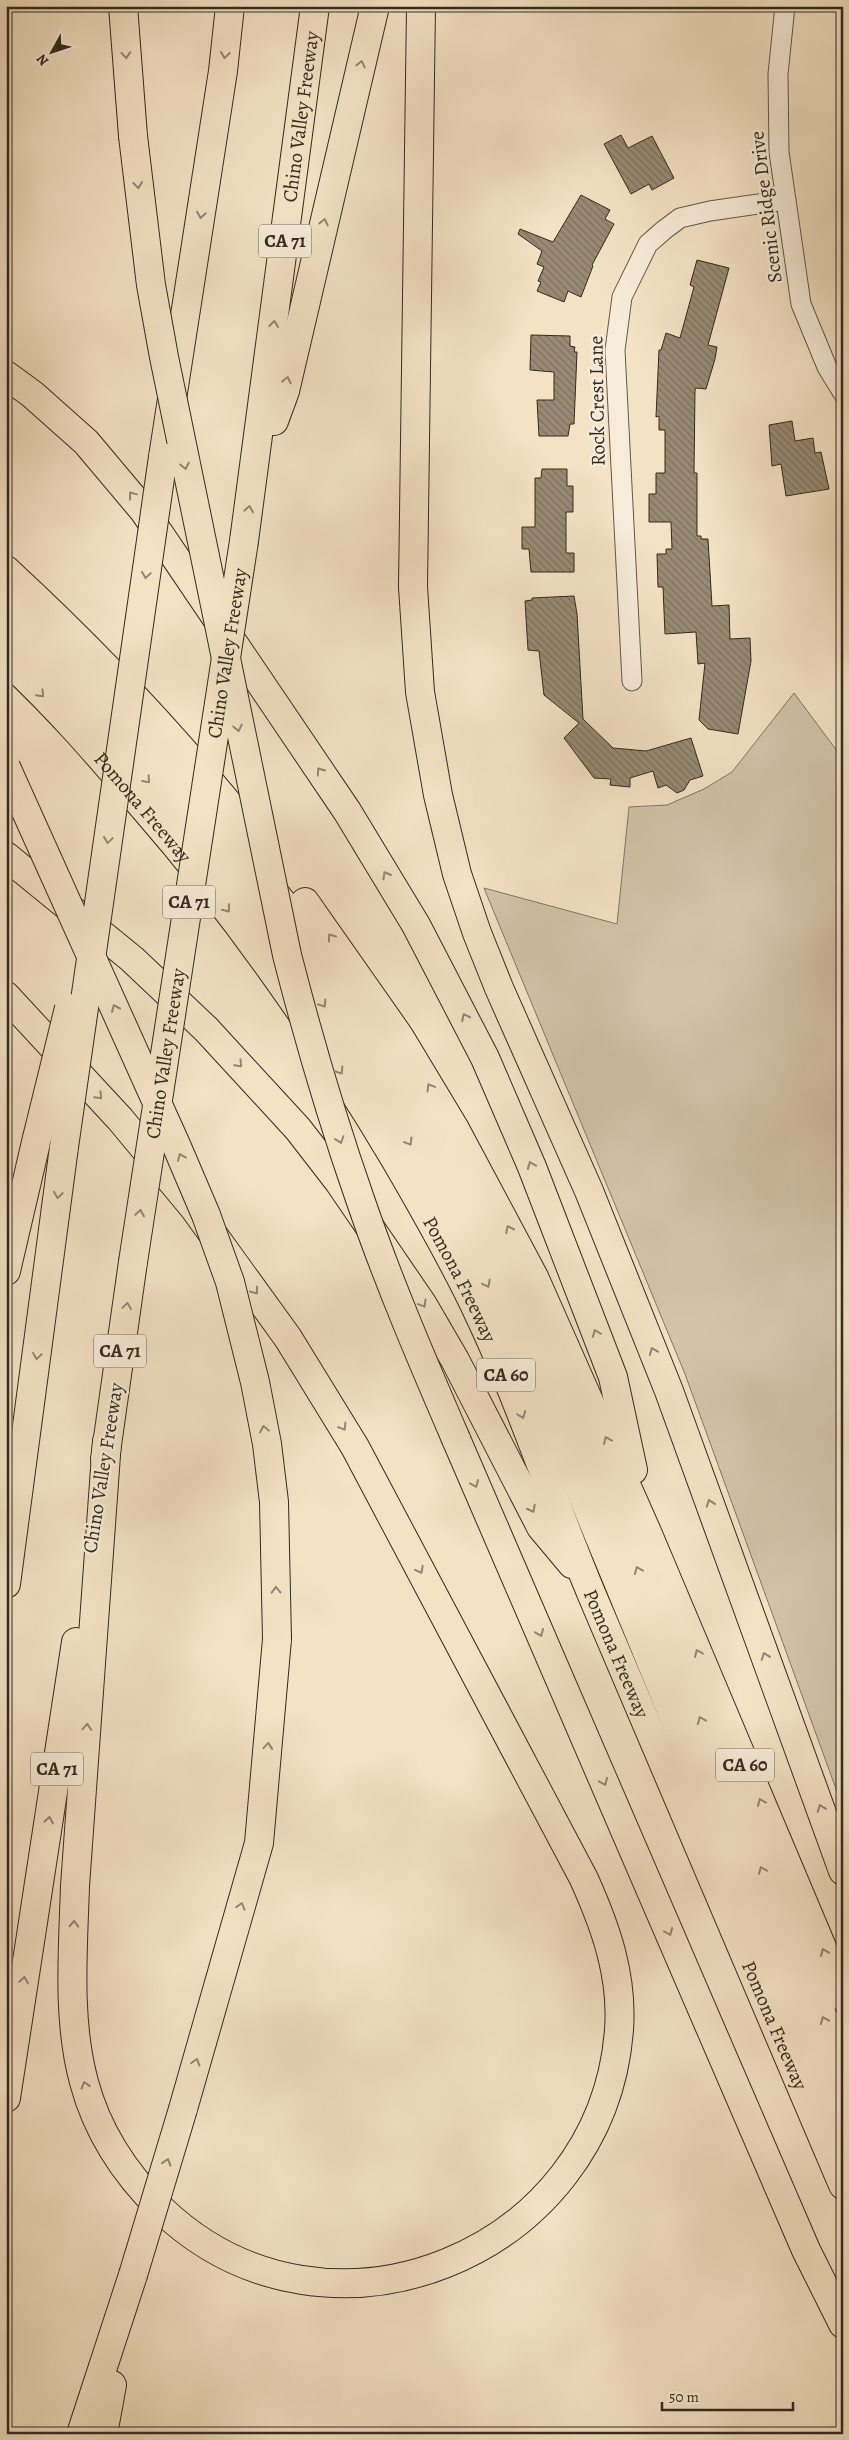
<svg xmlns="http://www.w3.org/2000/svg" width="849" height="2440" font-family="Alegreya,serif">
<defs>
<pattern id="building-back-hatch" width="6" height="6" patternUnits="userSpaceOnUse" patternTransform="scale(1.25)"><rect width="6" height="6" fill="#988a75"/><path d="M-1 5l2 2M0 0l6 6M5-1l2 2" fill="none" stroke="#7d715f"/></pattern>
</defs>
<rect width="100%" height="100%" fill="#f3e2c4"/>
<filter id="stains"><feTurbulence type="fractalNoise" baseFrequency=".004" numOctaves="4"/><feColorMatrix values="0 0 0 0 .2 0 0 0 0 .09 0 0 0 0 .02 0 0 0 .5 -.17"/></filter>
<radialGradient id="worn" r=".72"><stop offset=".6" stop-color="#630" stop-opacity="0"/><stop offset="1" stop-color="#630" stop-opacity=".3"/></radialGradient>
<!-- grass -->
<path fill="#d3c3a8" stroke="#847664" d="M794,693L843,759V1808L685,1374L484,888L617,924L629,807L667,805L704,789L732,772Z"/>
<!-- building -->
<g fill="url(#building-back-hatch)" stroke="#352a1f">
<path d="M621,135L628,148L652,136L674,178L652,190L649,184L631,194L604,144Z"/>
<path d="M581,195L610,210L605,219L614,224L592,265L593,266L581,297L568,291L564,302L537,291L541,282L538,281L544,267L537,264L542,251L518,234L520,229L553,242Z"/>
<path d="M697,260L729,268L708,345L717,347L715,359L706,389L696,388L695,390L694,473H697V536H701V539H708L712,606L729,605L730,639L750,638L751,661L738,734L708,729L699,720L705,663L698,664L696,632L665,634L663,587H658L657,554H666V549H672L671,522H649V494H656V473H665V430H659V416L656,417L659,350H661L666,333L680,338L694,287L690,285Z"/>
<path d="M531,335L570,336V346L575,347L574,352H577L574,424H570L568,436H539L537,400H554V372L530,370Z"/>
<path d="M792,421L795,441L813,438L815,453L821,452L829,489L786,496L781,464L772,466L769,425Z"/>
<path d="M542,469H567V486H573V512H566V553H574V572H531L529,549H522V527H535V478H541Z"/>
<path d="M574,596L577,614L583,719L613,748L646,751L691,738L703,776L690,780L684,790L677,793L666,785L658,788L653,771L630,778V787L610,785L611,779L594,778L564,738L579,723L544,695L539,651L528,650L525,601L532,600V598Z"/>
</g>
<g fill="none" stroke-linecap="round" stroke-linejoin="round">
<!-- minor casing -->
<g stroke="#645848" stroke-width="21">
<g id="minor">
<path d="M785,6L778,74L779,152L801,304L827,367L843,393"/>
<path d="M632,681L615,350L622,297L648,244L664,230L680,218L710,211L786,200"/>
</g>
</g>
<!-- highway casing -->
<g stroke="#352a1f" stroke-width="30">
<g id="highway">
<path d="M123,6L133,136"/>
<path d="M421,6L413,587L420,692L438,795L457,874L477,933L499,988L589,1191L669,1391L843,1871"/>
<path d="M6,375L32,394L86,442L144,511L347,811L416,925L485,1058L532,1167L613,1377L633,1470"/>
<path d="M274,421L285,391L375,6"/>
<path d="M163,457L223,71L230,6"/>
<path id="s1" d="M244,541L315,6"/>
<path d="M6,570C96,653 180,742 256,838"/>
<path d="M6,595L100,689L232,839L300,925L438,1140L500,1255L553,1368L843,2065"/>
<path d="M6,629L90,714L216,860L311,985L442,1197L493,1294L554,1427L843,2126"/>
<path id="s2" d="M6,659C56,705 100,756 144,808C239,917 321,1035 395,1159C423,1207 451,1256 475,1306C521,1402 553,1503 594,1600C677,1795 760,1990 843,2185"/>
<path d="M6,856L132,959L206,1029L298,1129L339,1182L423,1305L455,1360L541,1527L572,1564"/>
<path d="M305,902L399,1036L455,1129L534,1277L647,1532L843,1997"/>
<path d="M6,996L120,1119L194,1208L288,1338L355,1447L584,1879C606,1928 623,1976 619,2030C602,2255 327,2367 162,2210C126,2175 97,2131 84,2082C67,2020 73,1950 75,1886L107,1441"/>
<path d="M6,1271L37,1138"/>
<path d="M456,1439L806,2250L843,2324"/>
<path d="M105,1459L133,1262"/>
<path d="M6,1584L64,1147"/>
<path d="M6,2098L76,1642"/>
<path d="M183,2109L259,1843L277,1639"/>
<path d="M81,2434L133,2275"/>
<path d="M103,2434L112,2385"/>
</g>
</g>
<!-- minor -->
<use href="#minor" stroke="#f7ecd9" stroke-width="19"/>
<!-- highway -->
<use href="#highway" stroke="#f3e2c4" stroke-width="28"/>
<!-- highway-bridge casing -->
<g stroke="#352a1f" stroke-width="30" stroke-linecap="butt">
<g id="highway-bridge">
<path d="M133,136L151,285L164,357L287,955C308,1037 332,1119 360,1199C388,1281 422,1360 456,1439"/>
<path d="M6,767L177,1147L206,1215L230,1282L255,1382L267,1444L274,1502L277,1639"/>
<path d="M37,1138L69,1008"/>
<path d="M64,1147L163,457"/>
<path id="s3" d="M133,1262L244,541"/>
<path d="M133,2275L183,2109"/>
</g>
</g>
<!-- highway-bridge -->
<use href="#highway-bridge" stroke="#f3e2c4" stroke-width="28"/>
</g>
<!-- one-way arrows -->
<defs><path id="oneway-chevron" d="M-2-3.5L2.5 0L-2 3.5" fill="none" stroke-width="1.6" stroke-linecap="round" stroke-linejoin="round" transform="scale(1.25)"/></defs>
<g stroke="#948672">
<use href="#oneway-chevron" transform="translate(126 55) rotate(86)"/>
<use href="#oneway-chevron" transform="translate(225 55) rotate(96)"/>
<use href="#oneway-chevron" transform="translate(361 64) rotate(-77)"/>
<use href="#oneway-chevron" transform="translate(138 185) rotate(84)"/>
<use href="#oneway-chevron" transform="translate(201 215) rotate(99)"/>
<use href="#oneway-chevron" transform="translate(324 222) rotate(-77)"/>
<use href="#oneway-chevron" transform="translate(274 324) rotate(-83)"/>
<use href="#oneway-chevron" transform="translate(287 380) rotate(-77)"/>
<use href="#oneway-chevron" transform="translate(185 466) rotate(78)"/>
<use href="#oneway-chevron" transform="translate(132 495) rotate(-127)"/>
<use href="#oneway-chevron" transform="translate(249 509) rotate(-81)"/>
<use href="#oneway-chevron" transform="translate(146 575) rotate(98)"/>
<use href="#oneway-chevron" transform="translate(41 694) rotate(46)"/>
<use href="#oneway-chevron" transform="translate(238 728) rotate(78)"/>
<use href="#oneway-chevron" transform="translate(320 771) rotate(-125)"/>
<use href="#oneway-chevron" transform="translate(147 780) rotate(49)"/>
<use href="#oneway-chevron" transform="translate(108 840) rotate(98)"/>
<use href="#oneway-chevron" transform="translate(386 875) rotate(-120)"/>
<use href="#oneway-chevron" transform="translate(227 909) rotate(52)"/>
<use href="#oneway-chevron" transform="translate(331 937) rotate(-126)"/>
<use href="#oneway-chevron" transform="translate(323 1004) rotate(57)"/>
<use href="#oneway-chevron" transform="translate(115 1008) rotate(-114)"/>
<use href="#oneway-chevron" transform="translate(465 1017) rotate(-117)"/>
<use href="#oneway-chevron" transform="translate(239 1064) rotate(47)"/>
<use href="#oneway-chevron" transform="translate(340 1071) rotate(57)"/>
<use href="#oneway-chevron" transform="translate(430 1087) rotate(-121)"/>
<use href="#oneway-chevron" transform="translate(99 1096) rotate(47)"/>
<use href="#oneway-chevron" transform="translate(340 1140) rotate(71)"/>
<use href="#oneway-chevron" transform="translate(409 1142) rotate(59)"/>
<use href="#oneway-chevron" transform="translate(181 1157) rotate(-113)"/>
<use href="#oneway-chevron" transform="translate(531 1165) rotate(-112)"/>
<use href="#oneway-chevron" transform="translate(58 1195) rotate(98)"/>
<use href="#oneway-chevron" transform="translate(140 1213) rotate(-81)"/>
<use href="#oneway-chevron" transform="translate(509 1229) rotate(-117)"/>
<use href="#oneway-chevron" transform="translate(487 1284) rotate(62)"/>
<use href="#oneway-chevron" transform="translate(255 1291) rotate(54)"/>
<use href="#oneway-chevron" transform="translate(423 1304) rotate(59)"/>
<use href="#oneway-chevron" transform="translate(127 1306) rotate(-82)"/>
<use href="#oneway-chevron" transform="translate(596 1333) rotate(-111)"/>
<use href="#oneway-chevron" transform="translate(653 1351) rotate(-112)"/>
<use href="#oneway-chevron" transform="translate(37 1356) rotate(98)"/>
<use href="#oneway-chevron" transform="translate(522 1415) rotate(69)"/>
<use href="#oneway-chevron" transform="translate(343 1427) rotate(59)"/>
<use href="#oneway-chevron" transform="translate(264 1429) rotate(-101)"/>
<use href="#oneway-chevron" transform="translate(607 1440) rotate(-113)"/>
<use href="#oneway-chevron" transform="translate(475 1484) rotate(67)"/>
<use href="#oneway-chevron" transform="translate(710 1503) rotate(-110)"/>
<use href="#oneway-chevron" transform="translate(532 1509) rotate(63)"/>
<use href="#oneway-chevron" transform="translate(420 1570) rotate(62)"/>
<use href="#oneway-chevron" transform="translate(638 1570) rotate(-113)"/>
<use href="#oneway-chevron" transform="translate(276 1590) rotate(-91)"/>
<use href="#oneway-chevron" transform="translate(540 1633) rotate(67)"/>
<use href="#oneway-chevron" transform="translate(698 1653) rotate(-113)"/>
<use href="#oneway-chevron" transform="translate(765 1656) rotate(-110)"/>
<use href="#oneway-chevron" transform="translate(701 1720) rotate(-112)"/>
<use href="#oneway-chevron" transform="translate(87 1727) rotate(-86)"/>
<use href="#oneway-chevron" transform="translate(268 1746) rotate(-85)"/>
<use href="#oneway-chevron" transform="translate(604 1782) rotate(67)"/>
<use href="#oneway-chevron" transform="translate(761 1802) rotate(-113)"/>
<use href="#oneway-chevron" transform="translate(821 1808) rotate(-110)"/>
<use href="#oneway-chevron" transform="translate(49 1820) rotate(-81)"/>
<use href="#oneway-chevron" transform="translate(762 1870) rotate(-112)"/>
<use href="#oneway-chevron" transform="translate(241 1906) rotate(-74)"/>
<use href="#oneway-chevron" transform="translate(74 1924) rotate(-88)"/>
<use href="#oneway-chevron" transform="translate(669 1932) rotate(67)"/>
<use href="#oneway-chevron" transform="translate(824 1952) rotate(-113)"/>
<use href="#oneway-chevron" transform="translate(24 1980) rotate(-81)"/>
<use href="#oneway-chevron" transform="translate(824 2020) rotate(-112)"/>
<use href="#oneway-chevron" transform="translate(196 2062) rotate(-74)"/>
<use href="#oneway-chevron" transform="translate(85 2085) rotate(-107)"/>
<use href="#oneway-chevron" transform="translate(167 2162) rotate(-73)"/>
</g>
<g text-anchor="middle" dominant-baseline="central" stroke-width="5" stroke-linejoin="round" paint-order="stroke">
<!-- shield labels -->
<g fill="#f7ecd9" stroke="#6f6457" stroke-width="1">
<rect x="259" y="224.5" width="52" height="33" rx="4"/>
<rect x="163" y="885.5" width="52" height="33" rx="4"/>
<rect x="94" y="1334.5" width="52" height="33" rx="4"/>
<rect x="477" y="1358.5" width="58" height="33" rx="4"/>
<rect x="716" y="1748.5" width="58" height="33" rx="4"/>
<rect x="31" y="1752.5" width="52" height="33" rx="4"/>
</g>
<g font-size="19" font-weight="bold" fill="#352a1f">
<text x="285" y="241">CA 71</text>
<text x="189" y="902">CA 71</text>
<text x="120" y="1351">CA 71</text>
<text x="506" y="1375">CA 60</text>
<text x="745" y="1765">CA 60</text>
<text x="57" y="1769">CA 71</text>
</g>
<!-- street labels -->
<g font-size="20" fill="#352a1f" stroke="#f7ecd9">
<text stroke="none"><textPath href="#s1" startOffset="428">Chino Valley Freeway</textPath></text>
<text transform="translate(766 207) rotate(-97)">Scenic Ridge Drive</text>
<text transform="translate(597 401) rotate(-91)">Rock Crest Lane</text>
<text stroke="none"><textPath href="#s3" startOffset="616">Chino Valley Freeway</textPath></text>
<text stroke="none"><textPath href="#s2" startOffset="202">Pomona Freeway</textPath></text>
<text stroke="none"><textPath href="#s3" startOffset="211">Chino Valley Freeway</textPath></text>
<text stroke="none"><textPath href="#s2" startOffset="772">Pomona Freeway</textPath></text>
<text transform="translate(103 1468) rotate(-81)">Chino Valley Freeway</text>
<text stroke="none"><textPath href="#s2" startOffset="1178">Pomona Freeway</textPath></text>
<text stroke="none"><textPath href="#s2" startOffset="1582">Pomona Freeway</textPath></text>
</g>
</g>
<!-- margin -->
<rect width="849" height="2440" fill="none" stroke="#f3e2c4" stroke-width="25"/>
<rect x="8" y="8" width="834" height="2425" fill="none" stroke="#352a1f" stroke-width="2.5"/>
<rect x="12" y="12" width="824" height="2415" fill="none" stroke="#352a1f"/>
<!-- north arrow -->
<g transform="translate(52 52) rotate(230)" stroke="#f7ecd9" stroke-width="4" paint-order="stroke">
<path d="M0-4L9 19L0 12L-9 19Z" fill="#352a1f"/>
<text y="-8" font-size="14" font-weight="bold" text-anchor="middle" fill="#352a1f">N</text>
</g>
<!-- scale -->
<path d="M662 2402v8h131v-8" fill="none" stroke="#352a1f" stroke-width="2.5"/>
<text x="669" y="2402" font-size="15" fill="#352a1f" stroke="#f7ecd9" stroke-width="4" paint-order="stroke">50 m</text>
<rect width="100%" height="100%" filter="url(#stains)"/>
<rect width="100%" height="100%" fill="url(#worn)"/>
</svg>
